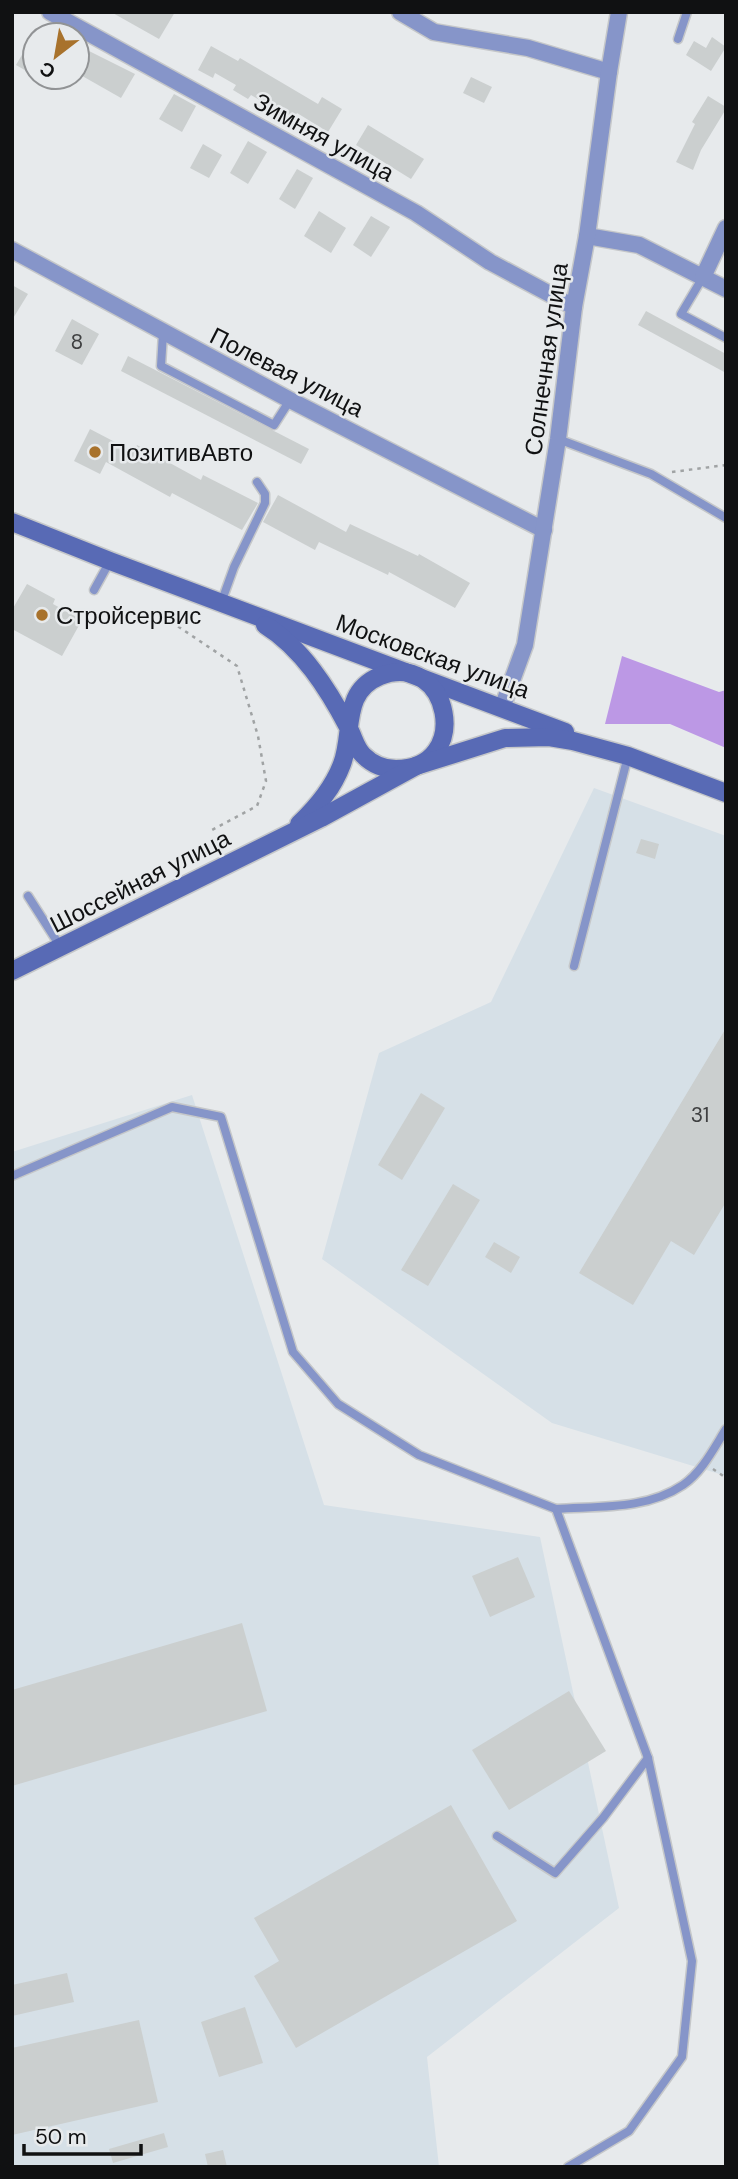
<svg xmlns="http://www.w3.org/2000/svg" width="738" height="2179" font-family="'DM Sans',sans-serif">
<rect width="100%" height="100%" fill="#e7eaec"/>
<!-- built -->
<g fill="#d6e0e7">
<path d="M594,788L726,836V1476L552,1423L322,1259L379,1053L491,1002Z"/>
<path d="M192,1095L324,1505L540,1537L619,1908L427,2057L439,2167H12V1152Z"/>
</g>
<!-- forest -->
<path fill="#bc98e5" d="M622,656L719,692L726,690V748L670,724H605Z"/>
<!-- building -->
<g fill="#cbcfcf">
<path d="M111,12H175L159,39Z"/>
<path d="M712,37L726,47L711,71L686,55L694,41L706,48Z"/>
<path d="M77,45L135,74L121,98L77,73Z"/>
<path d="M211,46L238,61L240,58L318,104L322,97L342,109L328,132L297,113L292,120L251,95L248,99L233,90L236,85L215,73L213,78L198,70Z"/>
<path d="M26,48L35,53V76L16,65Z"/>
<path d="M471,77L492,87L484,103L463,93Z"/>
<path d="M174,94L196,106L182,132L159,119Z"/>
<path d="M708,96L726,107V109L701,150L693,170L676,162L695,124L692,122Z"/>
<path d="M368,125L424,159L411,179L356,145Z"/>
<path d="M248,141L267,152L248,184L230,173Z"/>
<path d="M203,144L222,155L209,178L190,168Z"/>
<path d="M297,169L313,178L295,209L279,199Z"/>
<path d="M319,211L346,228L331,253L304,236Z"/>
<path d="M371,216L390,227L371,257L353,245Z"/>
<path d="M12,285L28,294L12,320Z"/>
<path d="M646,311L726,354V373L638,325Z"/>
<path d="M72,319L99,334L82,365L55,351Z"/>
<path d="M128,356L309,449L301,464L121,371Z"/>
<path d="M90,429L134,452L137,445L201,480L203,475L258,503L242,530L172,493L170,497L106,462L100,474L74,461Z"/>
<path d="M278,495L346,532L350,524L418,556L419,554L470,583L455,608L389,572L388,575L319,542L315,550L263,522Z"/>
<path d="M27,584L55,599L53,604L82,620L62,656L12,629V610Z"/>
<path d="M641,839L659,844L655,859L636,853Z"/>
<path d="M726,1028V1202L694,1255L671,1241L633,1305L579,1273Z"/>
<path d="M421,1093L445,1108L402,1180L378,1165Z"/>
<path d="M453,1184L480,1200L428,1286L401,1270Z"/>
<path d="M494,1242L520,1257L511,1273L485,1257Z"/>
<path d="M518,1557L535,1597L490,1617L472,1576Z"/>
<path d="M242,1623L267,1711L12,1786V1690Z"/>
<path d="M569,1691L606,1751L509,1810L472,1750Z"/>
<path d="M451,1805L517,1921L296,2048L254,1976L279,1961L254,1918Z"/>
<path d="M67,1973L74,2002L12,2016V1985Z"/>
<path d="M245,2007L263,2063L219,2077L201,2022Z"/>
<path d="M139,2020L158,2102L12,2135V2048Z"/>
<path d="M164,2133L168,2147L113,2163L109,2149Z"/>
<path d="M223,2150L227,2167H208L205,2154Z"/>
</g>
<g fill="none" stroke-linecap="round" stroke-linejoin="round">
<!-- service casing -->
<g stroke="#c5c7c9" stroke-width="11">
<g id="service">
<path d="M678,39L687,12"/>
<path d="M703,277L681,314L726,338"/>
<path d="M163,333L161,366L274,425L290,400"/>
<path d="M558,439L651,474L726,518"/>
<path d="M94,590L110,561"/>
<path d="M221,603L234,567L265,503V494L257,482"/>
<path d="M28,896L60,946"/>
<path d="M574,966L628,756"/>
<path d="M12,1176L172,1107L221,1117L293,1352L338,1404L419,1455L556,1509L648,1758L692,1961L682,2057L629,2131L568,2167"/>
<path d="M556,1509C599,1506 646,1510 683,1485C702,1472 714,1448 726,1429"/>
<path d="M497,1836L555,1873L603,1818L648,1758"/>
</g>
</g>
<!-- minor casing -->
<g stroke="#c5c7c9" stroke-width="19">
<g id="minor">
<path d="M50,12L416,213L490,262L574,307"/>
<path d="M400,12L434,32L528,48L609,72"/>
<path d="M587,236L639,245L726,289"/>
<path d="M12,250L290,400L544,530"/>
<path d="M703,277L726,228"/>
<path d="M502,708L525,645L558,439L574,307L587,236L609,72L619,12"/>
</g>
</g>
<!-- secondary casing -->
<g stroke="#c5c7c9" stroke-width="21">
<g id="secondary">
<path d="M12,522L110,561L565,732"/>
<path d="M265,625C302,648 328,689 348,727C354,737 355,747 363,755C372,764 384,769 396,769C474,769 450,649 380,676C341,692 354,732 342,764C333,788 318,806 299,824"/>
<path d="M12,971L321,818L416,766L505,738L549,737L573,741L628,756L726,793"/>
</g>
</g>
<!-- path -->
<g stroke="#a0a3a4" stroke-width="2.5" stroke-dasharray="3.5 5" stroke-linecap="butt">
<path d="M672,472L726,465"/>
<path d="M164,617L237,666L258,736L266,781L257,806L212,830"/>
<path d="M713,1469L726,1478"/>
</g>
<!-- service -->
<use href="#service" stroke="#8695c9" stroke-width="8"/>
<!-- minor -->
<use href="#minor" stroke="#8695c9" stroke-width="16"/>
<!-- secondary -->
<use href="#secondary" stroke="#586ab5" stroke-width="18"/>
</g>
<!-- markers -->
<g fill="#a8722c" stroke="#e7eaec" stroke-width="2.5">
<circle cx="95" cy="452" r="7"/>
<circle cx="42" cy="615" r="7"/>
</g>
<g text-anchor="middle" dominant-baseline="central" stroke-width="5" stroke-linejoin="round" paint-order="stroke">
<!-- number labels -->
<g font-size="21" fill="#3f4041">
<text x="77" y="342">8</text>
<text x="700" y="1115">31</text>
</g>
<!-- street labels -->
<g font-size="24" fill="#101112" stroke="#e7eaec">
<text transform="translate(324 137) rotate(29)">Зимняя улица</text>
<text transform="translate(546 359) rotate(-82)">Солнечная улица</text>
<text transform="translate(287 372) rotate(27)">Полевая улица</text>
<text transform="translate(433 656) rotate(20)">Московская улица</text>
<text transform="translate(140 881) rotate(-27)">Шоссейная улица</text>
</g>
<!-- poi labels -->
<g font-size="24" fill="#101112" stroke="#e7eaec" text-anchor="start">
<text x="109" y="452">ПозитивАвто</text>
<text x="56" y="615">Стройсервис</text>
</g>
</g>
<!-- border -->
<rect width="738" height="2179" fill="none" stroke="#101112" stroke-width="28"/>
<!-- north arrow -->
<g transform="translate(56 56) rotate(211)"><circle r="33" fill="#e7eaec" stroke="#919395" stroke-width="2"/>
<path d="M0-5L12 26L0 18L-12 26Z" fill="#a8722c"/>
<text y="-10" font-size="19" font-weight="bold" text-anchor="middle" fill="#101112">С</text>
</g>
<!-- scale -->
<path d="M24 2144v10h117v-10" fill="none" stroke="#101112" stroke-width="3.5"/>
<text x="35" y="2144" font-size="21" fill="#101112" stroke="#e7eaec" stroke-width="5" paint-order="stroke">50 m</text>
</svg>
